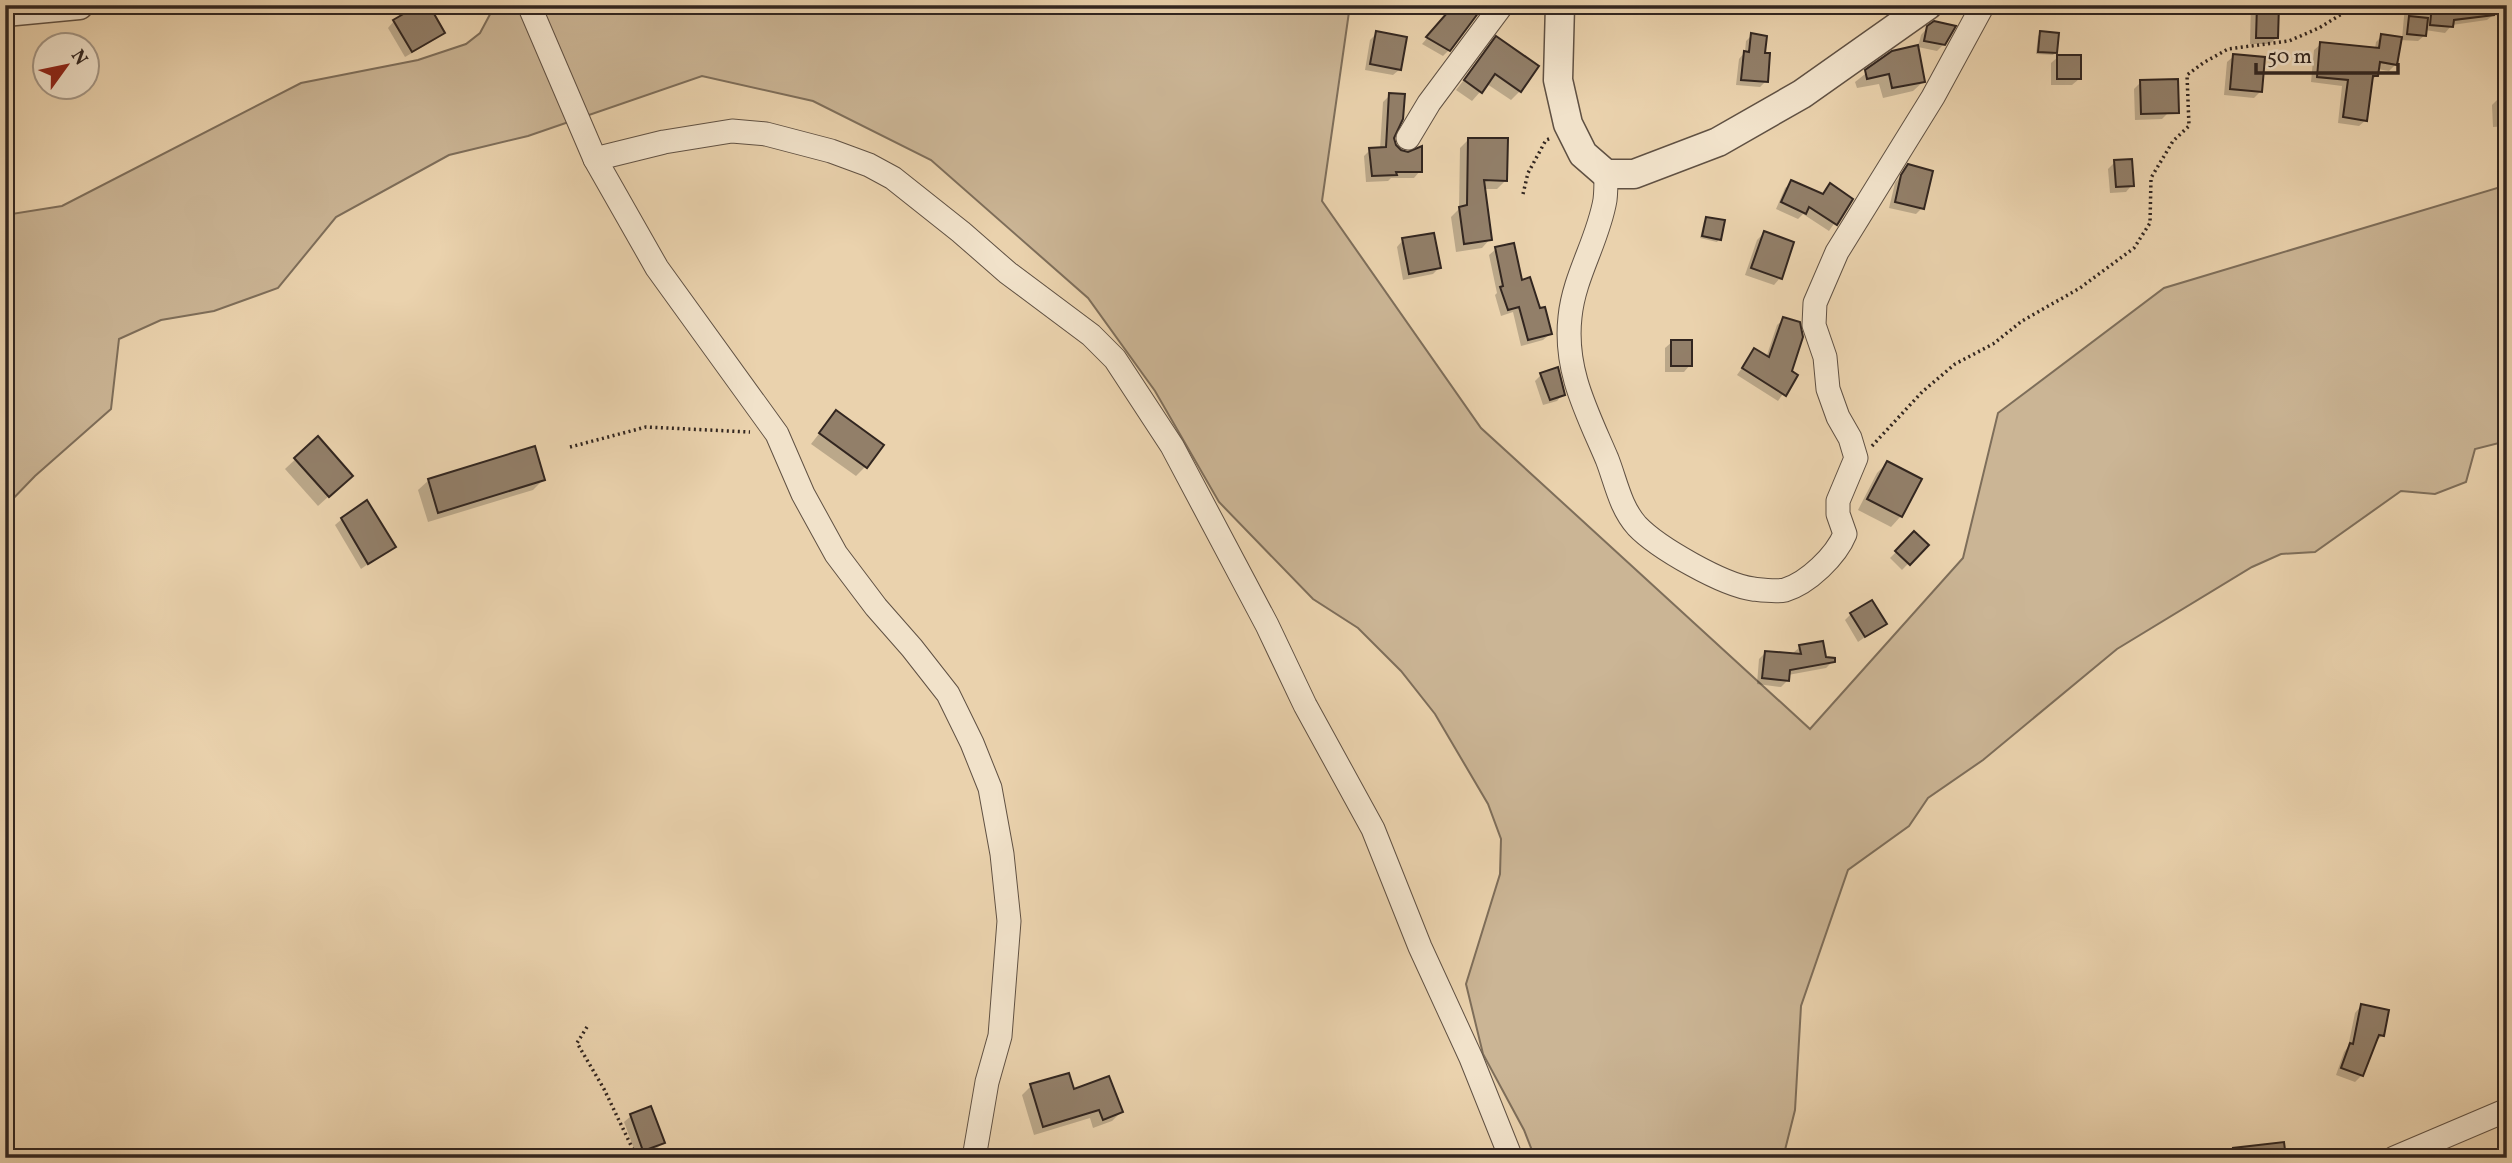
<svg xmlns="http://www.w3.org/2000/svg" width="2512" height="1163" font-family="Vollkorn,serif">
<rect width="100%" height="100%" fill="#ead2ad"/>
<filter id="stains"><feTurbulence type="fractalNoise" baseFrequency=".00286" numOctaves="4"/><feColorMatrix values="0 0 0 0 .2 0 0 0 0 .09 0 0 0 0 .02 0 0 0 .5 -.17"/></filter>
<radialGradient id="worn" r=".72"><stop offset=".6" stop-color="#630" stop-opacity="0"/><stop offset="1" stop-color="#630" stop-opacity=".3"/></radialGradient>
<!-- green -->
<path fill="#cbb595" stroke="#7e6e5a" stroke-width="2" d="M495,5H1350L1322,201L1481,428L1810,729L1963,558L1998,413L2164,288L2507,185V441L2475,449L2466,482L2435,494L2401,491L2315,552L2281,554L2252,567L2117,649L1983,760L1928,798L1909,826L1848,870L1801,1006L1795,1110L1783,1158H1535L1524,1130L1483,1054L1466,984L1500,874L1501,839L1488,804L1435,714L1401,671L1358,628L1313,599L1219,502L1155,391L1088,298L931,160L813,101L702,76L528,136L449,155L336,217L278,288L214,311L161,320L119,339L111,409L35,476L5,507V215L62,206L301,83L418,60L466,44L480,33Z"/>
<!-- shadow -->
<g fill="#0003">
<path d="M1456,5L1449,50L1443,56L1422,44Z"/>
<path d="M1616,5H1641L1633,15Z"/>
<path d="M2033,5H2067L2063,9L2033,11Z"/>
<path d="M2123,5H2166V6L2160,13H2123Z"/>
<path d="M2251,5H2277L2276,38L2270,44H2250Z"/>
<path d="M2405,5H2507V14L2492,16L2487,20L2452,25L2445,33L2425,30V35L2418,41L2400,40L2396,64L2389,71L2377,69L2376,76L2371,81L2366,120L2359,126L2338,123L2342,86L2311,82L2314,50L2321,44L2375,49L2376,42L2382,36L2402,39Z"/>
<path d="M394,21L443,32L436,39L405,57L388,28Z"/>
<path d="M1928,27L1944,44L1937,51L1918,47L1921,35Z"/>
<path d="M1377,33L1400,69L1393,75L1365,70L1370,40Z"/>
<path d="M2041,33L2055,53L2053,55L2036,54L2038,36Z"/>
<path d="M1752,35L1763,54L1766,81L1760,87L1736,85L1739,59L1745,52L1746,41Z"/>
<path d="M1496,39L1520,91L1511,100L1487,84L1472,101L1456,90Z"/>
<path d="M1893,52L1924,81L1913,91L1883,98L1879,84L1857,88L1855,82Z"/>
<path d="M2234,56L2261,91L2254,98L2224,95L2227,62Z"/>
<path d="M2058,57L2079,79L2072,85H2051V63Z"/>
<path d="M2141,82L2168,113L2162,119L2135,120L2134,89Z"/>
<path d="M1390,95L1395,146L1420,171L1414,178H1391L1388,181L1366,182L1364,156L1370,150L1380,149L1383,102Z"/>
<path d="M2507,98V126L2493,127L2492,105L2498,99Z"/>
<path d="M1469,139L1506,180L1497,189H1483L1490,239L1482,248L1456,252L1451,217L1459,209L1460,148Z"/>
<path d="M2115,162L2132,185L2126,192L2110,193L2108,169Z"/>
<path d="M1908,166L1922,208L1916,214L1889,208L1895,183Z"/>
<path d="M1792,182L1822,195L1830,186L1851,199L1829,231L1803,214L1798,219L1776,209L1785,188Z"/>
<path d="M1707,218L1719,239L1717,242L1700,238L1704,221Z"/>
<path d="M1764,233L1780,278L1774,285L1745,275L1757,240Z"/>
<path d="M1403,240L1440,267L1433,274L1403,280L1397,247Z"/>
<path d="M1496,249L1539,310L1550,334L1543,340L1521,346L1513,312L1501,316L1495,295L1497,293L1489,255Z"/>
<path d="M1784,319L1789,372L1796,375L1778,401L1737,375L1754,351L1766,358L1777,325Z"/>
<path d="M1672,342L1690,365L1684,372H1665V348Z"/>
<path d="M1541,375L1563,394L1557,401L1543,405L1535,381Z"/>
<path d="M836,412L866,466L856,476L811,444Z"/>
<path d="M317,439L340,486L318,506L285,469Z"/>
<path d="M1887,463L1919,480L1901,516L1891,527L1858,510L1877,473Z"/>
<path d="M429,480H543L533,490L428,522L418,490Z"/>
<path d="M342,519L393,546L361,569L335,525Z"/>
<path d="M1914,534L1926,545L1902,570L1890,558Z"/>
<path d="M1851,614L1884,624L1858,642L1845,620Z"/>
<path d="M1800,647L1833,661L1826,668L1788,675V680L1781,687L1757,684L1759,659L1766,652L1793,653Z"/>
<path d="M2361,1006L2383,1035L2376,1041L2362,1075L2355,1082L2336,1075L2344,1052L2348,1047L2355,1013Z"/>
<path d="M1031,1086L1073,1092L1121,1112L1112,1121L1093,1128L1090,1118L1034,1135L1022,1095Z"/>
<path d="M631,1116L663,1143L656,1149L637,1157L624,1122Z"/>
<path d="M995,1149L996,1158H984L991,1150Z"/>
</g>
<!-- building -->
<g fill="#927f69" stroke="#322620" stroke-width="2">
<path d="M419,5H429L445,33L412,52L393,20Z"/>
<path d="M1454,5H1471L1479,12L1450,51L1426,37Z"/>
<path d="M2257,5H2279L2278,38H2256Z"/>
<path d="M2432,5H2494V15L2454,20L2453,27L2430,25Z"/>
<path d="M2409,16L2428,18L2426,36L2407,34Z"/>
<path d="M1934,21L1956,26L1945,45L1924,41L1927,26Z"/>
<path d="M1376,31L1407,37L1401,70L1370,64Z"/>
<path d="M2040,31L2059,33L2057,53L2038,52Z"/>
<path d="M1751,33L1767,36L1765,53H1770L1768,82L1741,80L1744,51L1749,52Z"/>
<path d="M2381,34L2402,37L2397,65L2380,62L2378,76H2373L2367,121L2343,117L2348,80L2317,77L2320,42L2379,48Z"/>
<path d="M1496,36L1539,66L1521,92L1495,74L1482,93L1464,80Z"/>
<path d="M1918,45L1925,82L1892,88L1889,74L1867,79L1865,70L1892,51Z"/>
<path d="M2233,54L2265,57L2262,92L2230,89Z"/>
<rect x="2057" y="55" width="24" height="24"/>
<path d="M2178,79L2179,113L2141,114L2140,80Z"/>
<path d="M1389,93L1405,94L1403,119L1394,138L1396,145L1401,150L1408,152L1422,146V172H1396L1397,175L1372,176L1369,148L1386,147Z"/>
<path d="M1468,138H1508L1507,181L1484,180L1492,240L1464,244L1459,207L1467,205Z"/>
<path d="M2132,159L2134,186L2116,187L2114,160Z"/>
<path d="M1908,164L1933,171L1924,209L1895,202L1901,175Z"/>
<path d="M1791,180L1823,194L1830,183L1853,199L1837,225L1809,207L1806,214L1781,202Z"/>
<path d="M1706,217L1725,220L1721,240L1702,236Z"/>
<path d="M1764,231L1794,242L1782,279L1751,268Z"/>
<path d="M1434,233L1441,268L1409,274L1402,238Z"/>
<path d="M1514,243L1522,280L1530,277L1540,308L1545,307L1552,334L1528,340L1519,307L1508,310L1500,287L1503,286L1495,247Z"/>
<path d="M1783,317L1800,322L1803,337L1792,371L1798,375L1786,396L1742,368L1754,348L1769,357Z"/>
<rect x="1671" y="340" width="21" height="26"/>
<path d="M1558,367L1565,395L1550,400L1540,373Z"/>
<path d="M836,410L884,445L867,468L819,433Z"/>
<path d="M318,436L353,476L329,497L294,458Z"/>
<path d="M535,446L545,480L438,513L428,479Z"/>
<path d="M1887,461L1922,479L1902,517L1867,499Z"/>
<path d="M367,500L396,547L368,564L341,518Z"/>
<path d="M1914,531L1929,545L1910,565L1895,551Z"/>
<path d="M1872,600L1887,624L1865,637L1850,613Z"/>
<path d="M1823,641L1826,657L1835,658V662L1790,670L1789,681L1762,678L1765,651L1801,654L1799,645Z"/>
<path d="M2361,1004L2389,1010L2384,1036L2379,1035L2363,1076L2341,1068L2350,1043L2353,1044Z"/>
<path d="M1069,1073L1074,1089L1109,1076L1123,1112L1103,1120L1099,1110L1043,1127L1030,1084Z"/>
<path d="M651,1106L665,1143L643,1151L630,1114Z"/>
<path d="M2284,1142L2286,1158H2234L2233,1148Z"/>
</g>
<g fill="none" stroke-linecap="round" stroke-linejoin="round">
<!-- minor casing -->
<g stroke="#605143" stroke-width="25">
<g id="minor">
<path d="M529,5L595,159L657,268L777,434L803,494L836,554L876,607L912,648L948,694L972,743L990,788L1002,854L1009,921L1000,1036L987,1082L974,1158"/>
<path d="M1408,138L1429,103L1502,5"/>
<path d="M595,159L664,142L732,131L766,134L831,151L869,165L893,178L961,232L1008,273L1091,335L1115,359L1172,446L1267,625L1305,705L1373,829L1420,947L1471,1058L1511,1158"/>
<path d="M1606,174C1606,182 1606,192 1605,200C1598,241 1574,276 1570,317C1564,370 1587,412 1607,459C1616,482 1620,507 1637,526C1658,548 1723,585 1753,589C1762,590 1776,592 1785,590C1808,583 1836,556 1845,534L1838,514V501L1856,458L1850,438L1838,417L1828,389L1825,357L1814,325L1815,303L1837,252L1933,97L1983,5"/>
<path d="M2394,1158L2507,1110"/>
</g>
</g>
<!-- tertiary casing -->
<g stroke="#605143" stroke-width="31">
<g id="tertiary">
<path d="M1560,5L1558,80L1568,124L1583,154L1606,174H1634L1718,142L1802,94L1928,5"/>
<path d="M5,12L79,5"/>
</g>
</g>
<!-- path -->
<g stroke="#322620" stroke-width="3.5" stroke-dasharray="2 3.5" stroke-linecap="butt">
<path d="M1523,194L1528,173L1546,140L1551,138"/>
<path d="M1872,446L1922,392L1955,364L1993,344L2022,321L2080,288L2134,248L2150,223L2151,178L2173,141L2189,126L2187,75L2203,63L2228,49L2289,41L2319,28L2345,12L2346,5"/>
<path d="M570,447L646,427L750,432"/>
<path d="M587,1027L577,1043L604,1089L637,1158"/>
</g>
<!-- minor -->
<use href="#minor" stroke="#f1e2ca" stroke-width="23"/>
<!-- tertiary -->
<use href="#tertiary" stroke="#f1e2ca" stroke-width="28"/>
</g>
<!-- margin -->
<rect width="2512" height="1163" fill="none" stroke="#ead2ad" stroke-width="28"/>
<rect x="7" y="7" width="2498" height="1149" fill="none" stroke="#322620" stroke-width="3.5"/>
<rect x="14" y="14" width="2484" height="1135" fill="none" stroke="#322620" stroke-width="2"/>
<!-- north arrow -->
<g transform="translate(66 66) rotate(57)"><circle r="33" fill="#f1e2ca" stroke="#a59786" stroke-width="2"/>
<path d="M0-5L12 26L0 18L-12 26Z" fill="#8f2418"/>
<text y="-10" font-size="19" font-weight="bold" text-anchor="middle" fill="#322620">N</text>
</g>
<!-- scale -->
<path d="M2256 63v10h142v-10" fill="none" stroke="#322620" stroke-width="3.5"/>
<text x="2267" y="63" font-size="21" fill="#322620" stroke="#f1e2ca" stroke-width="5" paint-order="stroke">50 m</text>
<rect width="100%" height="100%" filter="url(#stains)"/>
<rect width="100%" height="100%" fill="url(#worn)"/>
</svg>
